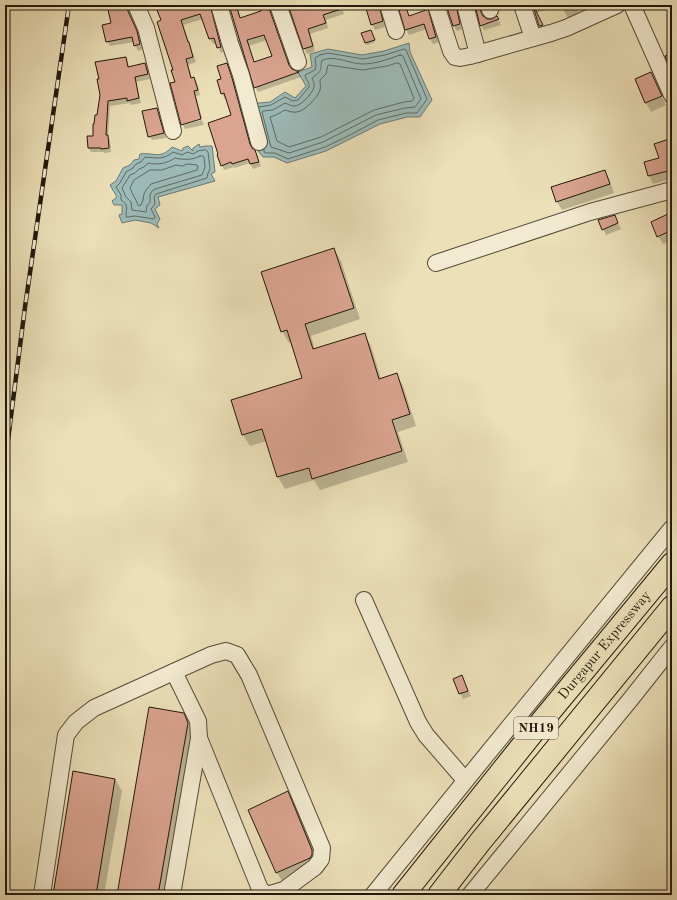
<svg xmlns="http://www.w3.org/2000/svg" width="677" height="900" font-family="'Old Standard TT',serif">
<rect width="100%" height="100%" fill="#ece0b8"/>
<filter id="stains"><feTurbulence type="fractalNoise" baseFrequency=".005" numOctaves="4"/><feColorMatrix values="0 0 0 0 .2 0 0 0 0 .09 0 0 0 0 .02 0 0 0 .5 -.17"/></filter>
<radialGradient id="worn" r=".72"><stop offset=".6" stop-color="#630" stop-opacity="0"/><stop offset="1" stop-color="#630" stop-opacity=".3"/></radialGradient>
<!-- water -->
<g fill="#9cbbb9" stroke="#6b7a74">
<path d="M409,43L410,52L432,100L420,117H407L380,124L326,151L287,163L274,157H263L258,151L262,145L249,104L270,102L285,92L295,98L306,86L298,72L312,67L310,54L328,49L362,55L384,51Z"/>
<path d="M199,144L200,147L205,146H212L215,172L211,174L215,181L158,197L160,205L155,209L160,219L157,224L159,228L151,223L135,220L122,223L119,215L122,214V205H114L112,201L117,197L110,185L116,181L123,168L130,165L134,160L139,159L140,154C154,152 160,160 172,147L182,151L183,148L188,146L193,151V148Z"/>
</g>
<!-- shadow -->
<g fill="#0003" fill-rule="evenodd">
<path d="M108,5H131L129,10L130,15L139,37L143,49L138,51L134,42L110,46L107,41L112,24Z"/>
<path d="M196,5H214L212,8V14L223,52L221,53L216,43L213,44L210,39L203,19L183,25L196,62L188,65L192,78H194L197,83L200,95L196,96L202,118L182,124L174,70L158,23Z"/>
<path d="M230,5H237L241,19L262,11L260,5H273L271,9V14L291,69L292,70L299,73L301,77L258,92L255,87ZM267,40L273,57L255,63L249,46Z"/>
<path d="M289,5H341L344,14L326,20L328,28L310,34L315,51L307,54L304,48Z"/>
<path d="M371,5H381L382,8V14L385,27L375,30L372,24Z"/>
<path d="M425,5H431L429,8V14L439,42L433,44L430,39L427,29L409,35L406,30L400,7L405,6L410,17L427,11Z"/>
<path d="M447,5H460L458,9V14L462,29L457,31L454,26Z"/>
<path d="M476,5H484L482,8V13L484,18L486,20H493L497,17L501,25L484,30L481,25Z"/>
<path d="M500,5H508L509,7L503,9Z"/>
<path d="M533,5H559L536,13L545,31L543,32L540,26Z"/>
<path d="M562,5H576L580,14L568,18L565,13Z"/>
<path d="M372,34L375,42L367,45L365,43Z"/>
<path d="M126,59L128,63L129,68L145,65L148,69L150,79L136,82L141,103L131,105L130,103L110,106L108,137L110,140L111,152L104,153V152H91L89,148L94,137L98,116Z"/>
<path d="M226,64L229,69L234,84L252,149L254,151L257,156L261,166L253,169L250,163L235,168L234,167L224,170L222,165L232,116L226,98L225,99L222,94L218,81L223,79Z"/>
<path d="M651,73L656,82L666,105L651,112L646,103L636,79Z"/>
<path d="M157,109L159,113L166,138L152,140L149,136Z"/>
<path d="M202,120L204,125L185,129L183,125Z"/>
<path d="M672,139V179L653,184L649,176L645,163L661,159Z"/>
<path d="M604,171L609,179L614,193L562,210L557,202Z"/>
<path d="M672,213V240L663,244L658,236Z"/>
<path d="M599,220L617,222L621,229L606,235Z"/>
<path d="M334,249L341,261L360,319L311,336L315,350L364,334L371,346L381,379L397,375L403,386L416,426L398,432L408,462L320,490L314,480L285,489L278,477L267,441L250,446L243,435L303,378L292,342L289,343L282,331Z"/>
<path d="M462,677L471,696L463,699L454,680Z"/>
<path d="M183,714L194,735L167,895H118Z"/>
<path d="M115,779L122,791L104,895H54Z"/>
<path d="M287,793L294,804L318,862L284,884L277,873L249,810Z"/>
</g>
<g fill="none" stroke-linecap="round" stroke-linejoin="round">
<!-- shore -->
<g stroke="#5e6a62" stroke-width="1">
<path d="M400,55L403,56L421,99L415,107L405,108L376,115L323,142L289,153L271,147L262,112L263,111L273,110L285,103C288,104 291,106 294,106C300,107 313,93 314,87C315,84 313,81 312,78C324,69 319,72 322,60C337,55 349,64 363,64C375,64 389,59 400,55Z"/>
<path d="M397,63L400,64L414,98L412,101L404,102L374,110L321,137L289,147L277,141L270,117L276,115L285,110C289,111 293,113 297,112C305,111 318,97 320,90C321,87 320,84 320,80L326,74L328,65L363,70L387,66Z"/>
<path d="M259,107L271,105L285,97L293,101L298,100L309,87C310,82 305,79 305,75L315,70L316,66L315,58L320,55L328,53L363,59L385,55L404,49L406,50L427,99L417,113H406L378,120L346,137L325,147L288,159L275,153H265L264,151V149"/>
<path d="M206,150L208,152L210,169L208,173L207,178L156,194L154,197L155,204L151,209L155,217L154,219L135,216L128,217H126C126,209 129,204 121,200V195L116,187L120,183L126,172L133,168L136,164L141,162L145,157C156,158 164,160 173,152L182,155L187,152L193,154L198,151Z"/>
<path d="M200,156H203L204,157L205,167L202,175L155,189L152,191L150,195V202L147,206L146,212L132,210L131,202L126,197L122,188L130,175L135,173L139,169L144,167L148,163C157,165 166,164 175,158C182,160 194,160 200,156Z"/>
<path d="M188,164L197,165L198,167L197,170L151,184L146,190L144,194L143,200L141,205L139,206L138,205C136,199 132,194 130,188L134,180L150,170H162L176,165L182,166Z"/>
</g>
</g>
<!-- building -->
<g fill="#daa490" stroke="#21180c" fill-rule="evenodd">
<path d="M107,5H127V9L137,31L140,44L134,46L132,37L106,42L102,25L111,23Z"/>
<path d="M155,5H210L221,47L217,48L214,38L209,39L200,14L181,20L188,42H189L193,57L186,59L191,78L194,77L198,90L194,91L201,119L181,125L170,83L175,82L171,70H173L157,22L161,20Z"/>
<path d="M229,5H236L240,18L261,11L259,5H269V8L289,65L292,69L299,72L254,88ZM264,35L272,56L254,62L247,40Z"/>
<path d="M288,5H347V7L323,15L326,23L308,29L313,46L303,49Z"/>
<path d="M365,5H379L383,21L371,25Z"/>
<path d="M404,5H405L409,16L426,10L424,5H427L436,37L429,39L424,24L405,30L398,7Z"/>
<path d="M446,5H456L460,24L453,26Z"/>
<path d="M475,5H480L481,12L483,16L487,19H492L497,16L499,19L480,26Z"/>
<path d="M534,9H535L543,25L539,26Z"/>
<path d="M371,30L375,40L365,43L361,33Z"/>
<path d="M672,53V72L665,56Z"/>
<path d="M126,57L128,67L145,63L148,74L135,77L139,98L127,101V98L108,101L106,135H108L109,148L101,149V148H88L87,136H93V124H94L95,115H97L100,95L97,79H99L95,62Z"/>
<path d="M227,63L232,78L250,144L252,148L255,150L259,162L250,164L248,159L232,164L231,162L221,166L217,155L218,154L208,123L231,115L224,93L221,94L217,80L221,79L217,66Z"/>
<path d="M651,72L662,96L645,103L635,79Z"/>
<path d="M157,108L164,133L148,137L142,111Z"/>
<path d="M672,138V170L648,176L644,162L659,158L654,144Z"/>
<path d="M605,170L610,184L556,202L551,187Z"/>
<path d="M672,212V230L657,237L651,222Z"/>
<path d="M615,215L618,223L602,230L598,220Z"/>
<path d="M334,248L354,308L305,324L313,349L365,333L379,379L397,373L410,414L392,420L402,451L312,479L309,468L277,477L262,429L242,435L231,400L302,378L287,330L281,332L261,272Z"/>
<path d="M462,675L468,691L459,694L453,679Z"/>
<path d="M149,707L184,713L188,723L158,895H117Z"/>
<path d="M73,771L115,779L96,895H53Z"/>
<path d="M288,791L312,850V855L310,858L276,873L248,810Z"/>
</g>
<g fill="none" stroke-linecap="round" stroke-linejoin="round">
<!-- minor casing -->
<g stroke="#544a37" stroke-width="18">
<g id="minor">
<path d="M136,5L146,28L173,131"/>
<path d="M219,5L230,43L241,75L259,142"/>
<path d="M278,5L298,62"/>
<path d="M388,5L396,31"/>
<path d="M436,5L451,51L455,57L460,58L470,56L551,33L566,28L617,5"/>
<path d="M465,5L478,54"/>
<path d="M489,5L490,10"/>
<path d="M522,5L533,38"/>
<path d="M632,5L672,95"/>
<path d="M436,263L590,212L672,190"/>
<path d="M364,600L418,722L426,735L465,780"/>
<path d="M199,738L260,889L267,895"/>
<path d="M42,895L66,735L76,722L94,708L211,655L226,651L237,655L249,675L322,848L321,859L315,867L284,890L267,895"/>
<path d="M172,895L199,738L198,721L174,672"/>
<path d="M373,895L483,759L672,528"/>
<path d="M470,895L630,700L672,647"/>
</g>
</g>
<!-- highway casing -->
<g stroke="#21180c" stroke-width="24">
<g id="highway">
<path id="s1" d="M403,895L542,721L672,564"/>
<path d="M439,895L480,842L672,607"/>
</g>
</g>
<!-- minor -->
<use href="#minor" stroke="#f3ebd1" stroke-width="16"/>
<!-- highway -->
<use href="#highway" stroke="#ece0b8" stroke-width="22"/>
<!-- rail casing -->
<g stroke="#21180c" stroke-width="4.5">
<path id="rail" d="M5,463L25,307L69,5"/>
</g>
<!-- rail -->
<use href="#rail" stroke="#f3ebd1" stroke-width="3" stroke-dasharray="9" stroke-linecap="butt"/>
</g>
<g text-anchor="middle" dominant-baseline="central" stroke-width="3" stroke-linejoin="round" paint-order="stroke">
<!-- shield labels -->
<rect fill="#f3ebd1" stroke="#605747" stroke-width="1" x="514" y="717" width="44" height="22" rx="3"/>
<g font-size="13" font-weight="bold" fill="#21180c">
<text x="536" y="728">NH19</text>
</g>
<!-- street labels -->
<g font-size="14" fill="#21180c" stroke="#f3ebd1">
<text stroke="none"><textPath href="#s1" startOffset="321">Durgapur Expressway</textPath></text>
</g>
</g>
<!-- margin -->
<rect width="677" height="900" fill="none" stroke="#ece0b8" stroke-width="20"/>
<rect x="6" y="6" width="665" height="888" fill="none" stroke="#21180c" stroke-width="2"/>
<rect x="10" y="10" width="657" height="880" fill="none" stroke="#21180c"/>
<rect width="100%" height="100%" filter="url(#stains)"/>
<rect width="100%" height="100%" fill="url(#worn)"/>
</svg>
